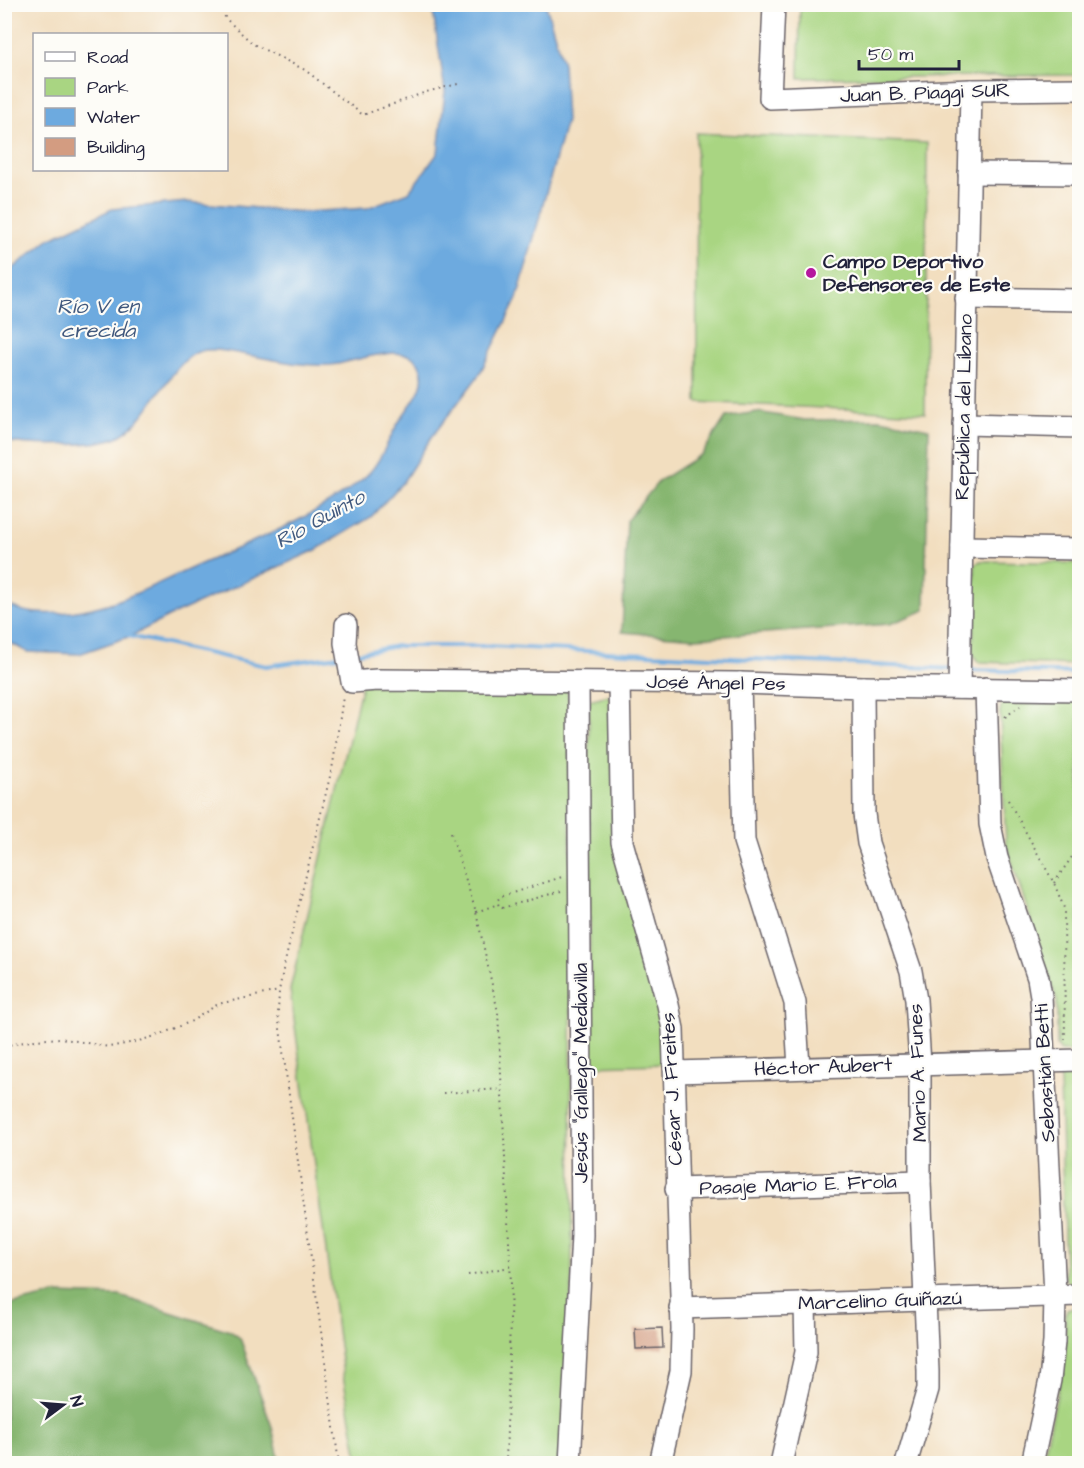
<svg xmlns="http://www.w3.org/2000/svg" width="1084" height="1468" font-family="'Architects Daughter',sans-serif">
<rect width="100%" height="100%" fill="#fdfcf7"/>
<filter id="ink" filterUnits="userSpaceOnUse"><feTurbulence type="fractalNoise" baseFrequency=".0167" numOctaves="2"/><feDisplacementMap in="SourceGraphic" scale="12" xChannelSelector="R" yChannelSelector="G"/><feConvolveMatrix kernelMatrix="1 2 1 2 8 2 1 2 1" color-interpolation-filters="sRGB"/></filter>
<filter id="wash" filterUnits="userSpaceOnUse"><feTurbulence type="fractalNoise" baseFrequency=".008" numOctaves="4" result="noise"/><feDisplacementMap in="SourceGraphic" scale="24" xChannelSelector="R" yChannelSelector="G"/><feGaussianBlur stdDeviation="1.35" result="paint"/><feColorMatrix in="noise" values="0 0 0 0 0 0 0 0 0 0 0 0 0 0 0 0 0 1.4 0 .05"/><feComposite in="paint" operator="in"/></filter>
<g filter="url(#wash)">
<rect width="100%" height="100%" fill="#f2debf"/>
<!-- green -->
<g fill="#a9d582" stroke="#667c5e" stroke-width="1.5">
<path d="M800,5H1079V75L799,78Z"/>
<path d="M696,133L927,143L925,413L697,402Z"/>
<path d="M980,561L1079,563V665L978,662L973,654L975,565Z"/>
<path d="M362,684L567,688L570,718L572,1277L562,1463H359L344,1381L290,990Z"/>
<path d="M609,695L615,839L661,1006L667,1064L590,1066L589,700Z"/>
<path d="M1011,699L1079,700L1080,1048L1078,1051H1061L1057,1046V1001L1006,844L1000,713C1001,705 1002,700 1011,699Z"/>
<path d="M1071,1071L1079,1076L1080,1284L1076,1286L1069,1283L1065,1278L1060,1078L1064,1073Z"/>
<path d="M1076,1306L1079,1307V1463L1042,1464L1065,1358V1315L1067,1309Z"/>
</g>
<!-- forest -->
<g fill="#86b670" stroke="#546c56" stroke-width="1.5">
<path d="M757,412L805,420L881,419L929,429L925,610L890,624L696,638L622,632L627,520L659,481L702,454L726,417Z"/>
<path d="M57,1294L120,1296L230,1331L240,1338L272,1427L280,1463H5V1306Z"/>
</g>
<!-- water -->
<path fill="#6daadf" stroke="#48668d" stroke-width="1.5" d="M432,5H546L563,64L566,121L517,299L479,375L431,438L403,482L371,517L316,550L172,615L131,636L79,654L27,652L5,640V602C27,620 74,613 100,606C131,598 162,581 192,568C248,543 319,517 366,476C381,463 390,434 402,417C412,402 430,384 419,364C407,340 352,363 331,365C302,367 271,359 242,354C229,352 212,347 198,352C186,356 171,376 164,386C150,404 138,427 117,437C96,447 29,446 5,441V275L49,239L112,209L187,202L305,212L367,208L409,192L438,153L445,91Z"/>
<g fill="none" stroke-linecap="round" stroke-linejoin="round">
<!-- stream -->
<g stroke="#6daadf" stroke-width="4">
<path d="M129,636L266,666L339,656"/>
<path d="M353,654L397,646H488L953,669"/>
<path d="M966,670L1080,673"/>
</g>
</g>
<g id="blocks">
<!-- building -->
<path fill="#d39c81" d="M662,1328L663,1348L636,1349L635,1329Z"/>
</g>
</g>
<g filter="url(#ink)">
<use href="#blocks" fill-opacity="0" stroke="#6b6469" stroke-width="1.5"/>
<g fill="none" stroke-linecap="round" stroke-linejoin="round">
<!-- minor casing -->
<g stroke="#6b6469" stroke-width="24">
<g id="minor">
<path d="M774,4L770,98L971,90L1080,89"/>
<path d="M969,173L1080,174"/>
<path d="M966,298L1080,300"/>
<path d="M964,424L1080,427"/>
<path d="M962,547L1080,549"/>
<path d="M346,625L345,643L352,682L377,680L740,683L863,687L1080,690"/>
<path d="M619,682L622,842L668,1005L673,1029L682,1329L681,1371L660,1464"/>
<path d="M740,683L744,841L795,1003L799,1067"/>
<path d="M863,687L864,814L868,843L911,971L916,1000L920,1064V1181L928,1371V1389L906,1464"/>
<path d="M959,688L971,90"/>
<path d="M986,688L990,824L997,858L1038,978L1041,996L1055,1296L1054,1342L1050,1380L1032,1464"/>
<path d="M675,1072L1080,1060"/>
<path d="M676,1189L920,1181"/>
<path d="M680,1308L1080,1295"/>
<path d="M570,1464L582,1235L578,682"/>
<path d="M781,1464L806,1352L805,1303"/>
</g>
</g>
<!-- path -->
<g stroke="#6b6469" stroke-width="2" stroke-dasharray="1.5 4.5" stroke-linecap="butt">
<path d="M224,4L225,18L253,44L305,70L363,115L426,92L462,83"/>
<path d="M1005,717L1020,706"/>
<path d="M1008,800L1054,883L1064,908L1065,1044"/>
<path d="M451,833L476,912L498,1012L511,1283L506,1464"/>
<path d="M1054,883L1076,851V820L1080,814"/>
<path d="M561,891L502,908L499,906L497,901L500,897L562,877"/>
<path d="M476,912L498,904"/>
<path d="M4,1046L35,1040L60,1038L109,1047L135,1042L159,1035L192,1021L218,1004L279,991"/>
<path d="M443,1093L501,1089"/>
<path d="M468,1275L510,1267"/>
<path d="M339,1464L278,1014L279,991L283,970L333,764L343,697"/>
</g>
<!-- minor -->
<use href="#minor" stroke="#fff" stroke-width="21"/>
</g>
</g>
<!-- markers -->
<circle fill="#b5179e" stroke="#fdfcf7" stroke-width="2" cx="811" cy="273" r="6"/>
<g text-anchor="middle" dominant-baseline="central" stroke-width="4.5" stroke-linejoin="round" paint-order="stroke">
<!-- street labels -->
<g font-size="20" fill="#22223b" stroke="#fdfcf7">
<text transform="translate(925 93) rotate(-2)">Juan B. Piaggi SUR</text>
<text transform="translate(964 407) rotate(-89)">República del Líbano</text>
<text transform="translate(716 683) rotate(1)">José Ángel Pes</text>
<text transform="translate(823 1067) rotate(-2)">Héctor Aubert</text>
<text transform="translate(581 1073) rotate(-90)">Jesús "Gallego" Mediavilla</text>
<text transform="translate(918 1073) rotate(-92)">Mario A. Funes</text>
<text transform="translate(1045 1073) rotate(-93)">Sebastián Betti</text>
<text transform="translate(672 1089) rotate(-93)">César J. Freites</text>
<text transform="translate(798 1185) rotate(-2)">Pasaje Mario E. Frola</text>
<text transform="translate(880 1301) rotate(-2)">Marcelino Guiñazú</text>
</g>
<!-- poi labels -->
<g font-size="20" font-weight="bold" fill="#22223b" stroke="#fdfcf7" text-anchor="start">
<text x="823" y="262">Campo Deportivo<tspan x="823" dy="23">Defensores de Este</tspan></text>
</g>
<!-- water labels -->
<g font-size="21" font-style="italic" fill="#40587d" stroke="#fdfcf7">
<text x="98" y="306">Río V en<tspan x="98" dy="24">crecida</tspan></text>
<text transform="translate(320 519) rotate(-29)">Río Quinto</text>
</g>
</g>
<!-- margin -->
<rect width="1084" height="1468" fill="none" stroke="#fdfcf7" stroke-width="24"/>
<!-- legend -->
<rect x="33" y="33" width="195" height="138" fill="#fdfcf7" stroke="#a5a5ac" stroke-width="1.5"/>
<rect x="45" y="52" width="30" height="9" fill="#ffffff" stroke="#a5a5ac" stroke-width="1.5"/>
<text x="87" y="63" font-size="18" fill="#22223b">Road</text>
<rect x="45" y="78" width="30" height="18" fill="#a9d582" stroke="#a5a5ac" stroke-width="1.5"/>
<text x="87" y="93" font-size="18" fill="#22223b">Park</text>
<rect x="45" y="108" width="30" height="18" fill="#6daadf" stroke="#a5a5ac" stroke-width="1.5"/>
<text x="87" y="123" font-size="18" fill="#22223b">Water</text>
<rect x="45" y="138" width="30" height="18" fill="#d39c81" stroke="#a5a5ac" stroke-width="1.5"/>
<text x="87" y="153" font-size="18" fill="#22223b">Building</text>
<!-- north arrow -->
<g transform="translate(63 1405) rotate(74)" stroke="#fdfcf7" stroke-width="4.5" paint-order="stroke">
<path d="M0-4.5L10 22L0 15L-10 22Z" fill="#22223b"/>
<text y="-9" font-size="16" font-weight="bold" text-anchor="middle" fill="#22223b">N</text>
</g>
<!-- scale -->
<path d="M859 60v9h100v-9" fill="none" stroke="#22223b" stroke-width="3"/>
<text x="868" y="60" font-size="18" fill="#22223b" stroke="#fdfcf7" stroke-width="4.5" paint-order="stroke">50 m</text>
</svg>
